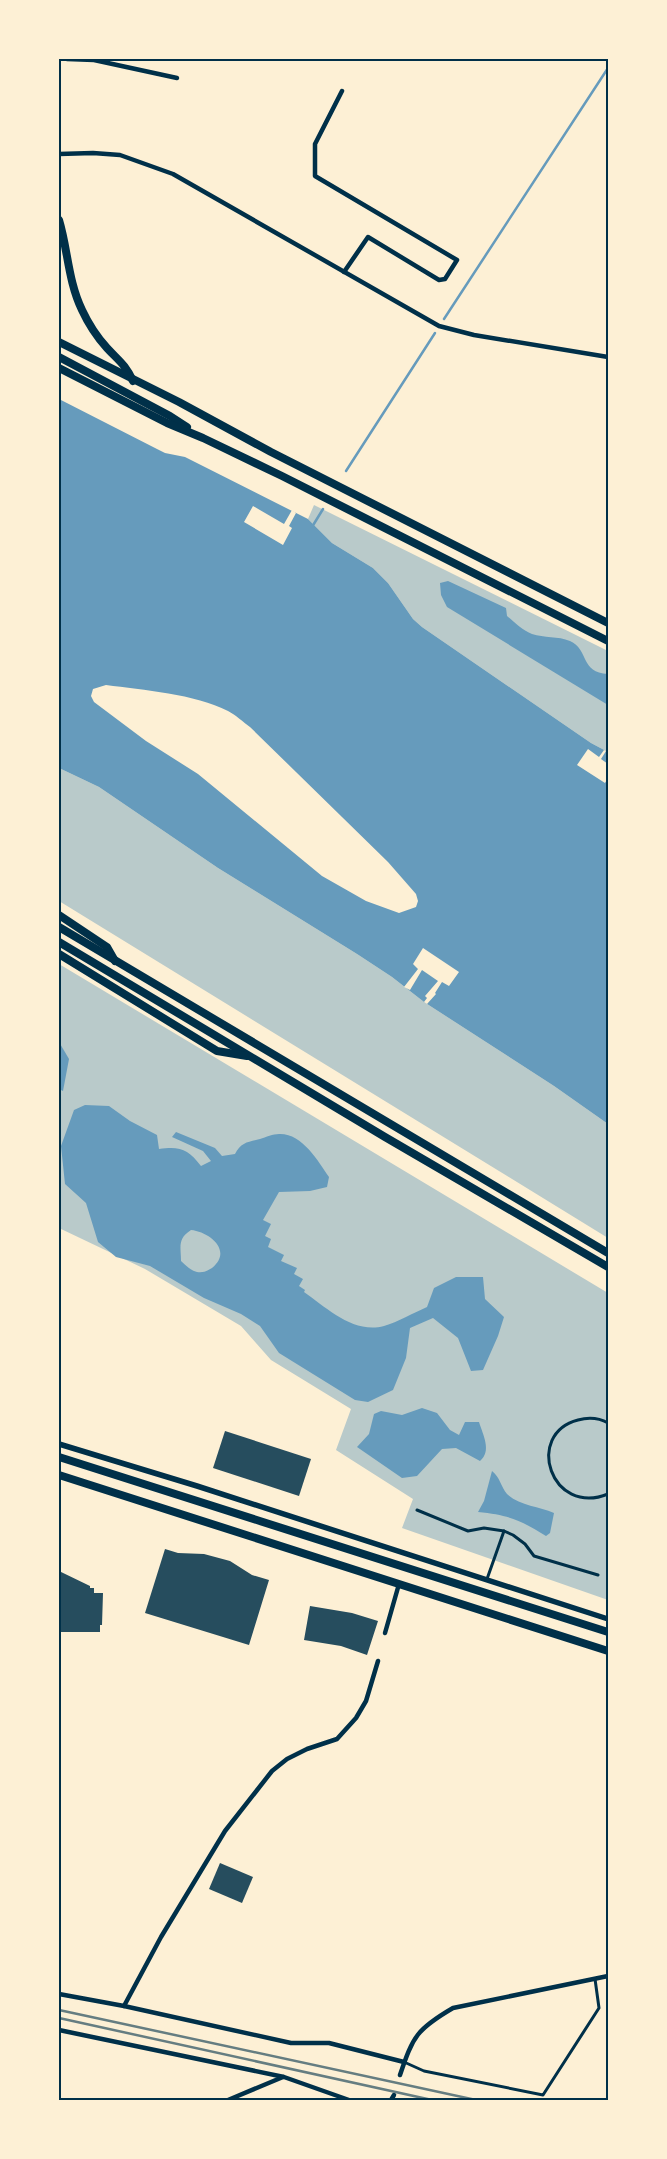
<svg xmlns="http://www.w3.org/2000/svg" width="667" height="2159" font-family="'PT Sans',sans-serif">
<rect width="100%" height="100%" fill="#fdf0d5"/>
<!-- green -->
<g fill="#b9caca">
<path d="M314,505L608,651V752L591,743L422,627L413,619L388,583L373,568L332,543L308,519Z"/>
<path d="M59,768L99,787L218,868L357,954L392,977L424,1002L554,1086L608,1124V1238L59,901Z"/>
<path d="M59,964L608,1293V1600L402,1528L413,1499L336,1450L351,1409L271,1360L241,1326L145,1269L59,1228Z"/>
</g>
<!-- water -->
<g fill="#669bbc" fill-rule="evenodd">
<path d="M59,399L157,449L165,453L185,457L308,519L332,543L373,568L388,583L413,619L422,627L591,743L608,752V1124L554,1086L424,1002L392,977L357,954L218,868L99,787L59,768ZM106,685C143,690 195,694 228,711C236,715 243,722 250,727L388,862L416,894L418,901L416,907L399,913L366,901L322,876L198,774L146,741L94,702L91,696L93,689Z"/>
<path d="M448,581L506,608L507,616C514,622 523,631 532,634C544,638 558,636 570,641C589,649 580,673 608,674V705L447,607L441,595L440,583Z"/>
<path d="M59,1042L69,1059L63,1091L59,1089Z"/>
<path d="M85,1105L109,1106L130,1121L157,1135L159,1149C180,1146 188,1149 201,1166L211,1161L203,1151L172,1137L176,1132L215,1148L222,1156L235,1154C241,1142 248,1142 260,1139C266,1137 273,1134 279,1134C302,1133 318,1161 329,1177L327,1187L310,1191L279,1192L263,1220L271,1224L265,1236L271,1239L268,1247L284,1255L281,1261L297,1268L294,1274L303,1279L299,1286L305,1290L304,1292C327,1308 353,1334 384,1326C398,1322 413,1313 427,1307L434,1288L456,1277H483L485,1299L504,1317L498,1336L483,1370L471,1371L458,1338L433,1318L410,1328L406,1358L393,1390L368,1402L355,1400L279,1353L260,1326L241,1314L204,1298L150,1266L116,1257L98,1242L86,1203L65,1184L61,1146L74,1110ZM191,1230C210,1232 233,1251 212,1268C207,1271 203,1273 197,1272C192,1271 185,1265 181,1261C181,1247 177,1239 191,1230Z"/>
<path d="M422,1408L437,1413L450,1430L459,1435L465,1422H479C483,1435 492,1451 480,1461L456,1448L442,1449L417,1476L402,1478L357,1447L369,1434L374,1414L381,1411L402,1415Z"/>
<path d="M492,1471C500,1477 501,1487 507,1494C520,1506 539,1506 554,1513L550,1533L546,1536C520,1520 509,1515 478,1512L484,1501Z"/>
</g>
<!-- pier -->
<g fill="#fdf0d5">
<path d="M253,506L284,524L292,510L296,513L289,526L292,528L283,545L244,522Z"/>
<path d="M588,749L599,757L604,750L606,751L601,759L608,764V778L605,783L577,765Z"/>
<path d="M423,948L459,972L449,986L442,982L435,993L436,994L427,1004L424,1002L427,998L425,996L438,981L422,970L410,990L404,987L418,969L413,964Z"/>
</g>
<g fill="none" stroke-linecap="round" stroke-linejoin="round">
<!-- stream -->
<g stroke="#669bbc" stroke-width="2.5">
<path d="M444,319L608,68"/>
<path d="M346,471L435,333"/>
<path d="M312,527L323,509"/>
</g>
</g>
<!-- building -->
<g fill="#264d5e">
<path d="M225,1431L311,1459L299,1496L213,1468Z"/>
<path d="M165,1549L178,1553L204,1554L230,1561L252,1575L269,1580L249,1645L145,1613Z"/>
<path d="M59,1571L90,1586V1588H94V1593H103L102,1625H100V1632H59Z"/>
<path d="M310,1606L352,1613L378,1621L367,1655L341,1646L304,1640Z"/>
<path d="M220,1863L253,1877L242,1903L209,1889Z"/>
</g>
<g fill="none" stroke-linecap="round" stroke-linejoin="round">
<!-- pedestrian -->
<g stroke="#003049" stroke-width="3">
<path d="M608,1423C599,1418 589,1417 578,1420C524,1434 551,1517 608,1494"/>
<path d="M417,1510L468,1531L484,1528L504,1531L513,1535L525,1544L534,1556L598,1575"/>
<path d="M487,1579L504,1531"/>
<path d="M404,2062L424,2071L543,2095L599,2008L595,1979"/>
</g>
<!-- minor -->
<g stroke="#003049" stroke-width="4.5">
<path d="M67,59L94,60L177,78"/>
<path d="M342,91L315,144V176L457,260L445,279L439,280L368,237L344,272"/>
<path d="M59,154L93,153L120,155L173,174L439,326L474,335L608,357"/>
<path d="M385,1633L399,1584"/>
<path d="M59,1994L124,2006L291,2043H329L404,2062"/>
<path d="M124,2006L161,1937L225,1831L272,1771L287,1759L307,1749L337,1739L356,1718L366,1701L378,1661"/>
<path d="M59,2030L284,2077L349,2100"/>
<path d="M400,2075C413,2036 417,2029 453,2008L608,1976"/>
<path d="M228,2100L283,2077"/>
<path d="M391,2100L394,2095"/>
</g>
<!-- tertiary -->
<path stroke="#003049" stroke-width="5.5" d="M59,1444L197,1486L608,1619"/>
<!-- primary -->
<g stroke="#003049" stroke-width="8">
<path d="M59,220C68,250 68,281 82,310C88,323 97,337 107,348C119,361 125,364 133,381"/>
<path d="M59,342L179,402L271,452L608,623"/>
<path d="M59,357L170,416L187,427"/>
<path d="M59,368L167,423L203,438L282,476L608,641"/>
<path d="M59,1457L608,1632"/>
<path d="M59,1475L608,1651"/>
</g>
<!-- trunk -->
<g stroke="#003049" stroke-width="8">
<path d="M59,915L107,947L115,961"/>
<path d="M59,927L608,1253"/>
<path d="M59,942L385,1137L608,1267"/>
<path d="M59,954L217,1051L247,1056"/>
</g>
<!-- rail -->
<g stroke="#657d81" stroke-width="2.5">
<path d="M59,2010L476,2100"/>
<path d="M59,2018L432,2100"/>
</g>
</g>
<!-- border -->
<rect width="667" height="2159" fill="none" stroke="#fdf0d5" stroke-width="120"/>
<rect x="60" y="60" width="547" height="2039" fill="none" stroke="#003049" stroke-width="2"/>
</svg>
